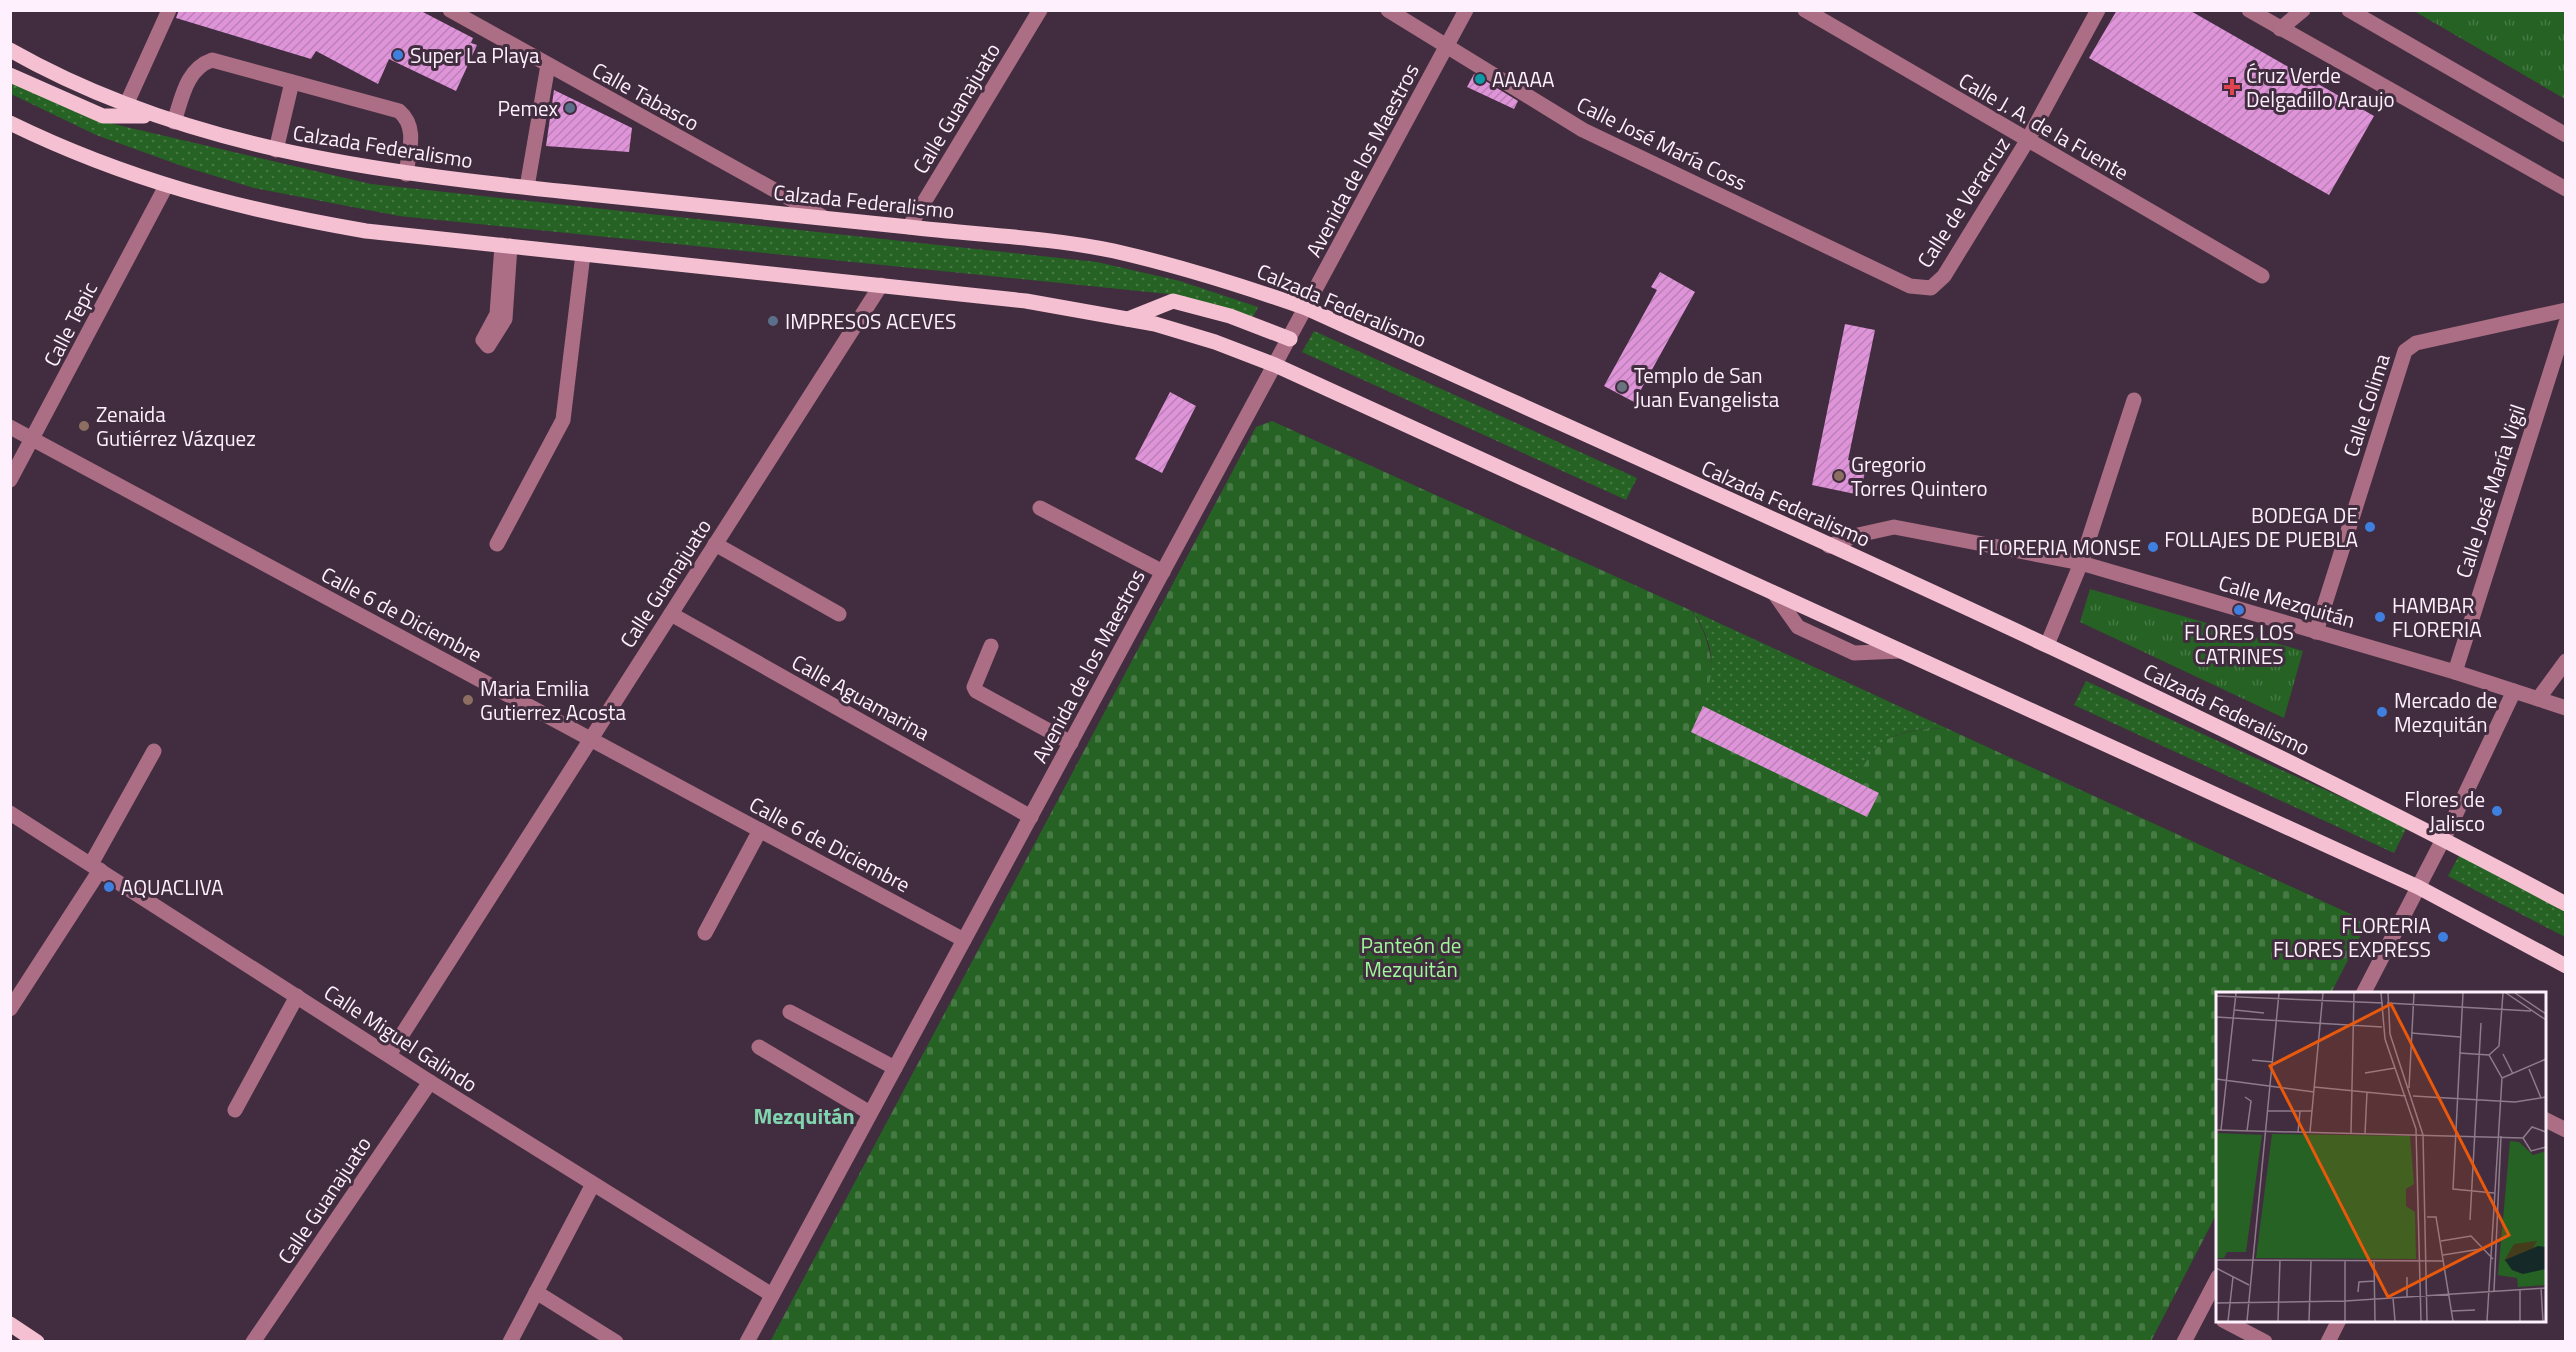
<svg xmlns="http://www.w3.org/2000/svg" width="2576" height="1352" font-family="'Titillium Web',sans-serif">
<defs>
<pattern id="grass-tufts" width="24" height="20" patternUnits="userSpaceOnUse" patternTransform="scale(1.5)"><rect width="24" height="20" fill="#256223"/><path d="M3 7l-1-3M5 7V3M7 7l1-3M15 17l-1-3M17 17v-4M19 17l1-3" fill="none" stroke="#467944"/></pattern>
<pattern id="cemetery-stones" width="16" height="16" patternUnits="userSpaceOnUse" patternTransform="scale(1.5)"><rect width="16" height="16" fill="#256223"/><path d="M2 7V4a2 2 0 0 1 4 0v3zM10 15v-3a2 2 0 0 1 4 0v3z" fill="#467944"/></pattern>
<pattern id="garden-dots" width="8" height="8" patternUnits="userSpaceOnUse" patternTransform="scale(1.5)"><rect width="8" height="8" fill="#256223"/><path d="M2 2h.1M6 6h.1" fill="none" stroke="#467944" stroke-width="1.8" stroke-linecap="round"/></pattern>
<pattern id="building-hatch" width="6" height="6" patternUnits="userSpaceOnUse" patternTransform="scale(1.5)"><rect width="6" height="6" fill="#df94d9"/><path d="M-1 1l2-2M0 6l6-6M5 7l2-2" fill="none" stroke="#ba81b6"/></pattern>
</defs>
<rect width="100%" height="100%" fill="#412d3f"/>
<!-- grass -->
<g fill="url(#grass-tufts)">
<path d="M2414,11H2565V99Z"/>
<path d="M2090,589L2303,651L2284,718L2080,622Z"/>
</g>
<!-- cemetery -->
<path fill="url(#cemetery-stones)" d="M1272,421L1692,611C1707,633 1711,652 1713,679L1855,781C1860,773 1864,760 1871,752C1891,731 1918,729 1946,728L2357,917L2364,929L2331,993L2218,994L2217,1213L2151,1341L770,1342L1256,427Z"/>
<!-- garden -->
<g fill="url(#garden-dots)">
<path d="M10,81L101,121L371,184L1097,262L1180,281L1258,307L1252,319L1178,295L399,216L254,188L182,166L96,135L11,94Z"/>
<path d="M1314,331L1637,478L1626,500L1302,352Z"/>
<path d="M1693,611L1946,728C1894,730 1879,735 1855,781L1703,706C1716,667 1715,646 1693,611Z"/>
<path d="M2086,681L2407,827L2394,853L2074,705Z"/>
<path d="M2460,854L2565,909V937L2448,876Z"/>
</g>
<!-- building -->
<g fill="url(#building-hatch)">
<path d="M179,10H419L473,38L471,43L477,45L456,91L389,59L378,84L316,51L311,59L176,18Z"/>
<path d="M2117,10H2189L2374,116L2329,195L2089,58Z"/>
<path d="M1474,74L1518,101L1514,109L1467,87Z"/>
<path d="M554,90L632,128L629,152L546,146Z"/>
<path d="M1660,272L1695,292L1634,402L1604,386L1657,290L1651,287Z"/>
<path d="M1845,324L1875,330L1848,460L1867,463L1860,495L1812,485Z"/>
<path d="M1170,392L1196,406L1162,473L1135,459Z"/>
<path d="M1703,706L1879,793L1867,817L1691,732Z"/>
</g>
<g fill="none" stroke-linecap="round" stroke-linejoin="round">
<!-- minor -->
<g stroke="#ab6e85" stroke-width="15">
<path d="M450,10L823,217"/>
<path d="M1388,10L1583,130L1910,286L1931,288L1944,276L2027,141L2098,10"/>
<path d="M1805,10L2262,276"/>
<path d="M2249,10L2566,189"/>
<path d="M2349,10L2566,135"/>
<path d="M2280,29L2303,10"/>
<path d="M126,105L169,10"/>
<path d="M174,122C182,98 186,69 212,60L399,111C418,127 409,151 406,174"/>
<path d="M276,150L292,82"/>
<path d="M527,187L548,65"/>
<path d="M909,227L1040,10"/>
<path d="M502,245L497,314L483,340L488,346L505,319L510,246"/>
<path d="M10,427L964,940"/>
<path d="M10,480L166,186"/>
<path d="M1040,508L1163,572"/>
<path d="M497,544L563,420L583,254"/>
<path d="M715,544L839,614"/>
<path d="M1829,546L1858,535L1894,527L2081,563L2455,672L2566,708"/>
<path d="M1774,593L1798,627L1854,653L1901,651"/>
<path d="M671,614L1031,817"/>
<path d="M2316,632L2405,351L2416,343L2566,310"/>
<path d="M2047,645L2081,563L2134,400"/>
<path d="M991,646L974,687L976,691L1071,743"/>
<path d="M2455,672L2566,323"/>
<path d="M2538,699L2566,661"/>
<path d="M10,813L430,1082L772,1295"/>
<path d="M91,864L154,751"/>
<path d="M705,933L760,830"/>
<path d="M2363,994L2452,822L2514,691"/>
<path d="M10,1009L100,870"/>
<path d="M790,1012L895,1068"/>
<path d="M759,1047L870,1113"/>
<path d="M389,1055L881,285"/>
<path d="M235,1110L297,996"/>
<path d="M2544,1119L2566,1130"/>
<path d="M536,1292L616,1342"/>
<path d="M2223,1320L2265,1342"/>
<path d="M253,1342L430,1082"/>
<path d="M510,1342L593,1184"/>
<path d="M747,1342L1466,10"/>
<path d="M2184,1342L2218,1277"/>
<path d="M2328,1342L2339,1320"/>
</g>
<!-- major -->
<g stroke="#f4c0d2" stroke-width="15">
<path d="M10,50C183,148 376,172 569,192C683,203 796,215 909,227C977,235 1047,237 1114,251C1180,266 1243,286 1306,308C1729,500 2156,685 2566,904"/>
<path d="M10,75L103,116H144"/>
<path d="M10,123C127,180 238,209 366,231L1026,301L1155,324L1215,342L1275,365L2418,887L2566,966"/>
<path d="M1128,319L1173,301L1230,316L1290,339"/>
<path d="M10,1324L37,1342"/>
</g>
</g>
<!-- markers -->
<g fill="#3f7fe0" stroke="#412d3f" stroke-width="2">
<circle cx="398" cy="55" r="6"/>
<circle cx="2370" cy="527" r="6"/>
<circle cx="2153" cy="547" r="6"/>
<circle cx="2239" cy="610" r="6"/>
<circle cx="2380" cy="617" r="6"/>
<circle cx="2382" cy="712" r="6"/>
<circle cx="2497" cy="811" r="6"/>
<circle cx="109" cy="887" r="6"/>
<circle cx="2443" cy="937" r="6"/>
</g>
<circle fill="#0f9aa8" stroke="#412d3f" stroke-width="2" cx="1480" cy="79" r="6"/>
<path fill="#e0444e" stroke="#412d3f" stroke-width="2" d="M2229 78h6v6h6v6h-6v6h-6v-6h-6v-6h6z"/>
<g fill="#5c6f8a" stroke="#412d3f" stroke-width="2">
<circle cx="570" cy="108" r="6"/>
<circle cx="773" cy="321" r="6"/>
</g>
<circle fill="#6b7280" stroke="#412d3f" stroke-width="2" cx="1622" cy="387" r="6"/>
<g fill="#8d6e63" stroke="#412d3f" stroke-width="2">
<circle cx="84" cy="426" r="6"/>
<circle cx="1839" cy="476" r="6"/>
<circle cx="468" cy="700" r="6"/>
</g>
<g text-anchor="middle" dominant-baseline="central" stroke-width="6" stroke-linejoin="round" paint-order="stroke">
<!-- poi labels -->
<g font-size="21" fill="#fef0fc" stroke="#412d3f" text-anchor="start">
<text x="410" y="55">Super La Playa</text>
<text x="2246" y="75">Ćruz Verde<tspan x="2246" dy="24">Delgadillo Araujo</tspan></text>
<text x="1492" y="79">AAAAA</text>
<text x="558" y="108" text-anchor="end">Pemex</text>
<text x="785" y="321">IMPRESOS ACEVES</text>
<text x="1634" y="375">Templo de San<tspan x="1634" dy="24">Juan Evangelista</tspan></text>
<text x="96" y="414">Zenaida<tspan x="96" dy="24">Gutiérrez Vázquez</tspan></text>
<text x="1851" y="464">Gregorio<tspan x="1851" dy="24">Torres Quintero</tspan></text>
<text x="2358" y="515" text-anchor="end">BODEGA DE<tspan x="2358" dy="24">FOLLAJES DE PUEBLA</tspan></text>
<text x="2141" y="547" text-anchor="end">FLORERIA MONSE</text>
<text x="2392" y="605">HAMBAR<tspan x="2392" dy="24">FLORERIA</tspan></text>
<text x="2239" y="632" text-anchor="middle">FLORES LOS<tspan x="2239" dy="24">CATRINES</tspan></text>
<text x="480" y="688">Maria Emilia<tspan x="480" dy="24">Gutierrez Acosta</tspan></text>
<text x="2394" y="700">Mercado de<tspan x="2394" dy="24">Mezquitán</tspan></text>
<text x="2485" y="799" text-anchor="end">Flores de<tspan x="2485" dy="24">Jalisco</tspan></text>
<text x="121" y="887">AQUACLIVA</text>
<text x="2431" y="925" text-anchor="end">FLORERIA<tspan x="2431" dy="24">FLORES EXPRESS</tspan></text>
</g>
<!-- street labels -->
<g font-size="21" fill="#fef0fc" stroke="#412d3f">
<text transform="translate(646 96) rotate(29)">Calle Tabasco</text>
<text transform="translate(956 108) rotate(-59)">Calle Guanajuato</text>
<text transform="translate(2044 126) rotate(30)">Calle J. A. de la Fuente</text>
<text transform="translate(1662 143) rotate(26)">Calle José María Coss</text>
<text transform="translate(383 146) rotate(9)">Calzada Federalismo</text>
<text transform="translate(1362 160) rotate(-62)">Avenida de los Maestros</text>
<text transform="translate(864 201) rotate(6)">Calzada Federalismo</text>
<text transform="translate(1963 202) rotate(-57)">Calle de Veracruz</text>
<text transform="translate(1342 305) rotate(23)">Calzada Federalismo</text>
<text transform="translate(70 324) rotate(-63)">Calle Tepic</text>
<text transform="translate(2366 405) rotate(-72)">Calle Colima</text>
<text transform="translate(2490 491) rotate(-72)">Calle José María Vigil</text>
<text transform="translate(1786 503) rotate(24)">Calzada Federalismo</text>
<text transform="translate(665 583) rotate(-57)">Calle Guanajuato</text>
<text transform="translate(2287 601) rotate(16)">Calle Mezquitán</text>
<text transform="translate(402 614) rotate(28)">Calle 6 de Diciembre</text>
<text transform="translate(1088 666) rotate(-62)">Avenida de los Maestros</text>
<text transform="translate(861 697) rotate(29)">Calle Aguamarina</text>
<text transform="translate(2227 709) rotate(26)">Calzada Federalismo</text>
<text transform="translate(830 844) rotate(28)">Calle 6 de Diciembre</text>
<text transform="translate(401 1038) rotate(33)">Calle Miguel Galindo</text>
<text transform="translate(324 1200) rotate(-56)">Calle Guanajuato</text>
</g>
<!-- park labels -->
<g font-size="21" fill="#9ef998" stroke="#412d3f">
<text x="1411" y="945">Panteón de<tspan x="1411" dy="24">Mezquitán</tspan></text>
</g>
<!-- neighbourhood labels -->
<g font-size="22" font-weight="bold" fill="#80d5af" stroke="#412d3f">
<text x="804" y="1116">Mezquitán</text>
</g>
</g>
<!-- overview -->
<g transform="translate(2216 992)">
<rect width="330" height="330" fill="#412d3f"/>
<path d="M294,149L303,150L317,163L330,159V293L302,295L301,286L282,283Z" fill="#256223"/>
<path d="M321,249L316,258L288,269L298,252Z" fill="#453c1c"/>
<path d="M0,141L46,143L30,260H11L8,266H0ZM56,142L194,144L198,192L190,197V214L199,220L200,267L40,266Z" fill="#256223"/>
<path d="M322,254L330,255V277L307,282L296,278L289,268Z" fill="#162929"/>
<path fill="none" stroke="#8d7b8b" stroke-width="1.5" d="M165,1L169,47L200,137L205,329M172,1L174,42L207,143L211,329M247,1L237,197L278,201M290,1L330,28M299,1L330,22M0,4L167,11M171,11L315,19M19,18L48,21M0,25L166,35M195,41L244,45M243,61L273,63L286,86L271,329M287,62L297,82M273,63L283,54L287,1M36,68L57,70M313,77L325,106M149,81L179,76M286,86L330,67M0,87L98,100M98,95L190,104M193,96L198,1M197,104L299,110L330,105M29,105L35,109L31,139M52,119H96M0,138L307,146M5,138L20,1M82,140L84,119M94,140L107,1M330,140L316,135L307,146L315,159L330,155M135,141L138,1M149,142L151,100M211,225H220L237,329M254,228L265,31M225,249L255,244L277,267M227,263L265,257M0,268L228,269M158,270L159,329M0,276L33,293M325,296L327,329M278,299L285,144M142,300L143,290L159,289M177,306L179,329M191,306V285M0,311L129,309L330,296M236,319L259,318M12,329L17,285M31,329L63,1M62,329L64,268M93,329L95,269M129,329V269M304,329V298"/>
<path fill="#e8590c" fill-opacity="0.15" stroke="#e8590c" stroke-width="3" d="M175,12L293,243L172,305L54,74Z"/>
<rect width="330" height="330" fill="none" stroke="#fef0fc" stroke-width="3"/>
</g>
<!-- border -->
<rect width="2576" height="1352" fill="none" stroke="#fef0fc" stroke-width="24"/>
</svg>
